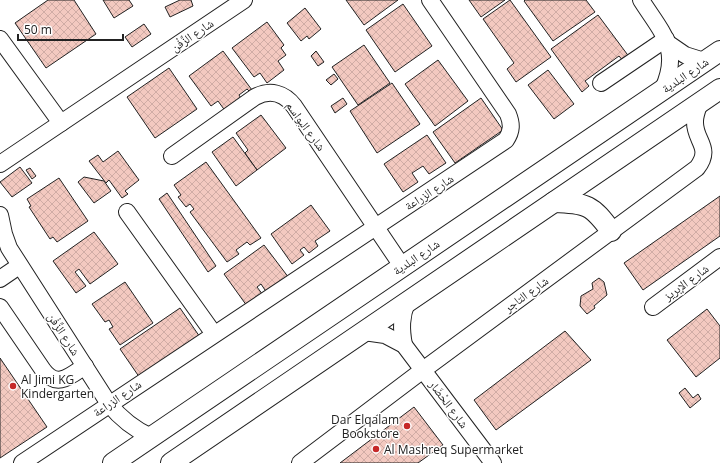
<svg xmlns="http://www.w3.org/2000/svg" width="720" height="463" font-family="'Open Sans','Noto Naskh Arabic',sans-serif">
<defs>
<pattern id="building-cross-hatch" width="8" height="8" patternUnits="userSpaceOnUse"><rect width="8" height="8" fill="#f3c9c0"/><path d="M0 0l8 8M0 8l8-8" fill="none" stroke="#d0aca5"/></pattern>
</defs>
<rect width="100%" height="100%" fill="#fff"/>
<!-- building -->
<g fill="url(#building-cross-hatch)" stroke="#222">
<path d="M48,0H74L96,34L46,68L15,23Z"/>
<path d="M103,0H129L133,6L114,18Z"/>
<path d="M180,0H191L193,6L170,17L165,7Z"/>
<path d="M346,0H398L364,25Z"/>
<path d="M469,0H505L481,17Z"/>
<path d="M510,0L551,57L516,82L507,69L514,63L483,19Z"/>
<path d="M525,0H586L595,12L553,41L524,1Z"/>
<path d="M403,4L432,46L395,72L366,30Z"/>
<path d="M305,8L321,29L309,39L307,36L301,41L287,23Z"/>
<path d="M598,15L630,58L624,62L619,56L585,81L589,86L582,92L551,49Z"/>
<path d="M267,22L284,45L281,48L286,55L278,61L284,70L267,83L260,73L254,77L232,48Z"/>
<path d="M144,24L151,34L132,47L125,37Z"/>
<path d="M364,45L390,83L358,105L332,67Z"/>
<path d="M223,51L252,90L250,92L247,89L239,95L242,100L226,112L218,101L211,106L189,76Z"/>
<path d="M316,51L324,62L318,66L311,56Z"/>
<path d="M438,60L468,101L435,126L405,84Z"/>
<path d="M169,68L197,109L155,138L127,97Z"/>
<path d="M548,70L574,104L554,119L528,85Z"/>
<path d="M334,74L338,79L331,85L326,80Z"/>
<path d="M392,83L420,124L377,153L350,111Z"/>
<path d="M343,98L347,104L335,113L331,106Z"/>
<path d="M481,98L503,130L455,163L433,132Z"/>
<path d="M261,115L286,148L257,170L245,153L248,150L236,133Z"/>
<path d="M427,135L446,163L429,174L423,166L412,173L418,182L403,192L384,164Z"/>
<path d="M233,137L257,170L236,186L212,152Z"/>
<path d="M118,151L139,180L125,191L128,194L122,198L109,180L106,183L89,161L98,155L103,162Z"/>
<path d="M206,162L261,238L250,245L247,242L236,250L239,254L227,262L190,212L194,209L190,204L186,207L178,197L181,195L174,185Z"/>
<path d="M20,167L32,183L12,197L0,182Z"/>
<path d="M30,168L36,176L32,179L26,170Z"/>
<path d="M84,177L104,181L111,191L94,203L78,182Z"/>
<path d="M59,178L88,221L57,242L53,237L50,239L29,207L31,206L27,199Z"/>
<path d="M167,193L216,266L208,272L159,199Z"/>
<path d="M720,196V236L643,290L624,263Z"/>
<path d="M311,205L330,231L315,241L318,246L309,253L304,247L300,250L304,255L292,264L271,234Z"/>
<path d="M94,232L118,264L90,284L79,269L75,272L86,286L76,293L53,261Z"/>
<path d="M264,245L289,278L267,293L261,284L257,287L263,295L247,306L224,274Z"/>
<path d="M599,278L604,282L607,295L594,306L595,308L587,314L580,306L581,296L593,289L592,283Z"/>
<path d="M125,282L153,323L120,345L109,329L113,327L109,320L105,322L92,304Z"/>
<path d="M180,308L202,340L142,381L120,349Z"/>
<path d="M707,309L720,326V358L696,377L667,340Z"/>
<path d="M565,331L591,360L496,430L474,400Z"/>
<path d="M0,358L47,427L0,458Z"/>
<path d="M685,388L693,398L698,394L701,399L690,408L679,393Z"/>
<path d="M414,407L443,445L418,463H340Z"/>
</g>
<g fill="none" stroke-linecap="round" stroke-linejoin="round">
<!-- minor casing -->
<g stroke="#222" stroke-width="18">
<g id="minor">
<path d="M641,0C662,33 681,49 663,89"/>
<path d="M0,39L61,123"/>
<path d="M669,44L685,55L704,61"/>
<path d="M601,83L666,39"/>
<path d="M172,156L255,97C270,89 284,93 294,106L402,266"/>
<path d="M0,164L244,0"/>
<path d="M127,212L214,334"/>
<path d="M0,215L4,234L9,248L109,404C121,419 134,429 151,437"/>
<path d="M0,279L19,266"/>
<path d="M0,307L43,370C57,389 70,376 85,366"/>
<path d="M653,307L720,257"/>
<path d="M364,332L385,335L404,345L493,463"/>
<path d="M404,345C401,329 401,317 407,302"/>
<path d="M22,463L506,140C512,131 512,124 508,114L430,0"/>
<path d="M300,463L423,370L697,168C713,147 694,141 695,121C695,115 698,108 700,102"/>
</g>
</g>
<!-- major casing -->
<g stroke="#222" stroke-width="22">
<g id="major">
<path d="M554,202C587,203 592,205 611,231"/>
<path d="M113,463L720,51"/>
<path d="M171,463L720,89"/>
</g>
</g>
<!-- minor -->
<use href="#minor" stroke="#fff" stroke-width="16"/>
<!-- major -->
<use href="#major" stroke="#fff" stroke-width="20"/>
</g>
<!-- markers -->
<g fill="#c62828" stroke="#fff" stroke-width="1.5">
<circle cx="13" cy="386" r="4"/>
<circle cx="407" cy="426" r="4"/>
<circle cx="376" cy="449" r="4"/>
</g>
<g text-anchor="middle" dominant-baseline="central" stroke-width="3" stroke-linejoin="round" paint-order="stroke">
<!-- street labels -->
<g font-size="12" fill="#222" stroke="#fff">
<text transform="translate(192 35) rotate(-34)">شارع الزَّفْن</text>
<text transform="translate(685 75) rotate(-34)">شارع البلدية</text>
<text transform="translate(306 126) rotate(54)">شارع البواسم</text>
<text transform="translate(429 192) rotate(-33)">شارع الزراعة</text>
<text transform="translate(416 257) rotate(-34)">شارع البلدية</text>
<text transform="translate(686 282) rotate(-36)">شارع الإبريز</text>
<text transform="translate(526 294) rotate(-36)">شارع التاجر</text>
<text transform="translate(64 334) rotate(57)">شارع الزَّفْن</text>
<text transform="translate(117 398) rotate(-34)">شارع الزراعة</text>
<text transform="translate(449 404) rotate(53)">شارع الحْضَار</text>
</g>
<!-- poi labels -->
<g font-size="12" fill="#222" stroke="#fff" text-anchor="start">
<text x="21" y="379">Al Jimi KG<tspan x="21" dy="14">Kindergarten</tspan></text>
<text x="399" y="419" text-anchor="end">Dar Elqalam<tspan x="399" dy="14">Bookstore</tspan></text>
<text x="384" y="449">Al Mashreq Supermarket</text>
</g>
</g>
<!-- scale -->
<path d="M18 34v6h105v-6" fill="none" stroke="#222222" stroke-width="2"/>
<text x="24" y="34" font-size="12" fill="#222222" stroke="#ffffff" stroke-width="3" paint-order="stroke">50 m</text>
</svg>
